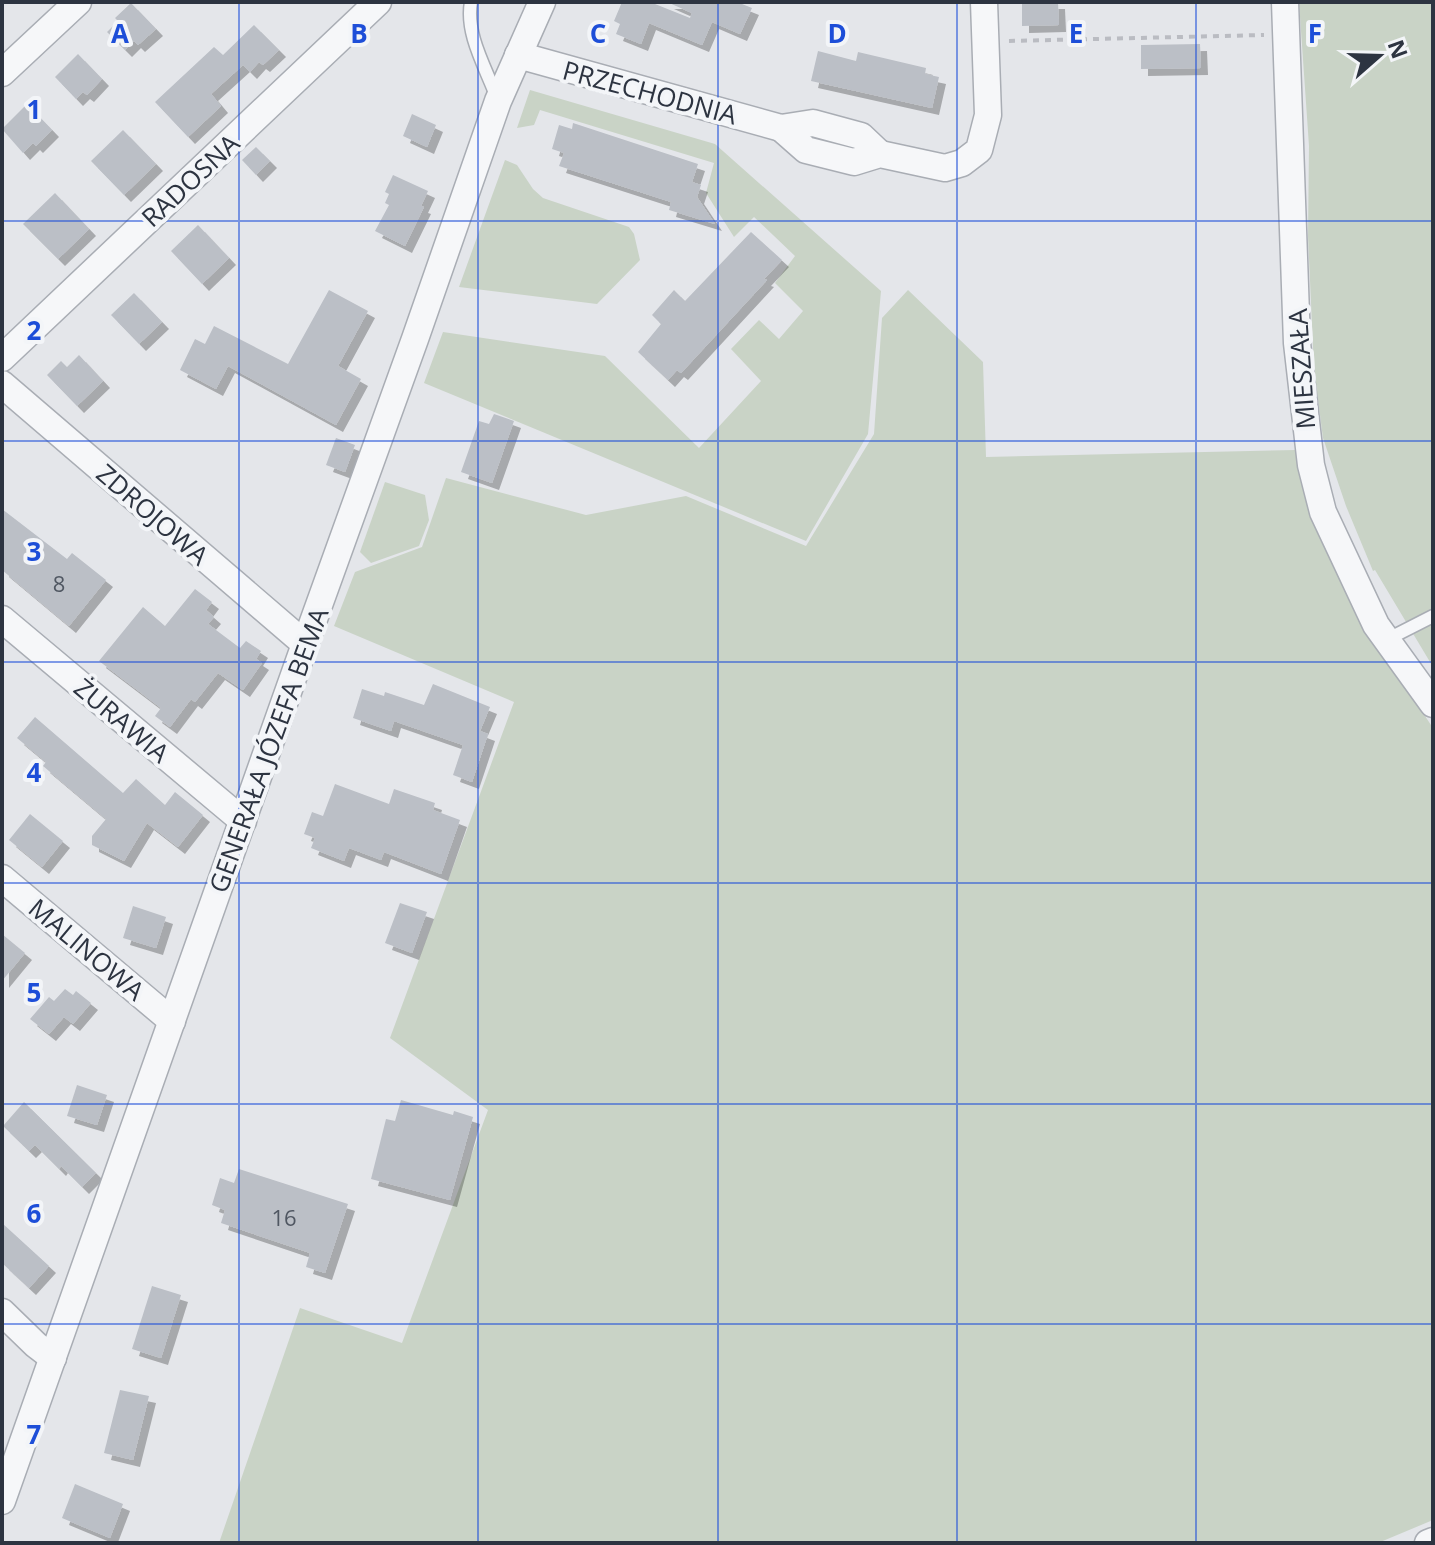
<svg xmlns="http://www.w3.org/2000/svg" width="1435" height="1545" font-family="'Open Sans',sans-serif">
<defs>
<filter id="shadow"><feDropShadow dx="7" dy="7" stdDeviation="0" flood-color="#0004"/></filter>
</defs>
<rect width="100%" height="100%" fill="#e4e6ea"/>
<!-- green -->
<g fill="#c9d3c6">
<path d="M1299,2H1433V667L1375,570L1373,571L1346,506L1323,438L1314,369L1308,236L1309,146Z"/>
<path d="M530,90L715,144L881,291L868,434L806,541L424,383L443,332L605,356L699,448L761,381L731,349L759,320L779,339L803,311L775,283L795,256L754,217L734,237L706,193L714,163L540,110L534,125L517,128Z"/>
<path d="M505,160L517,165L533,189L543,198L629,227L634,234L640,260L597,304L459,287Z"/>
<path d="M908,290L983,362L986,457L1296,450L1323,533L1375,641L1433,728V1520L1378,1543H219L300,1308L402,1343L488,1110L390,1038L514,702L334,626L355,572L422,547L446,478L586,515L686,496L806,546L874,434L882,318Z"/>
<path d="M385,482L425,495L429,520L419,546L371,563L360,552Z"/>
</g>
<!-- building -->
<g fill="#bbbfc6" filter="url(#shadow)">
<path d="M622,2H650L690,18L692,13L667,2H737L752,8L740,34L712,22L702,45L649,23L641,44L616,34L620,24L614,21Z"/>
<path d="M1022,2H1058L1059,25L1022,26Z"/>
<path d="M131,3L156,29L138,45L134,41L125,50L107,32L118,21L115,18Z"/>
<path d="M254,25L279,50L263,65L259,62L250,72L243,65L211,94L221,106L188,137L155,102L214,47L223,55Z"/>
<path d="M1200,44L1201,68L1141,69V45Z"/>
<path d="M818,51L856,61L858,52L926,68L925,74L939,77L932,108L811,81Z"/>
<path d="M78,54L102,79L87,95L83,92L76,99L55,77Z"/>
<path d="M27,104L52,130L36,146L33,143L23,153L2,129Z"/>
<path d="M412,114L436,125L427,147L403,136Z"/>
<path d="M573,123L698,164L692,182L701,185L697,197L715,224L669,210L671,202L559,166L564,153L552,149L559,125L572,129Z"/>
<path d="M123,130L156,164L124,195L91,161Z"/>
<path d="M256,147L270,161L256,175L242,160Z"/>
<path d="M393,175L428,191L421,206L424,207L405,246L375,231L389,205L385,203L389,194L385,192Z"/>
<path d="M55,193L89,229L58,259L23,224Z"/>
<path d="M198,225L229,258L202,284L171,251Z"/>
<path d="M751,232L782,260L764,279L767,280L681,373L677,370L668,380L638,352L661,324L652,315L674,290L685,301Z"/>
<path d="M329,290L368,311L338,366L361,379L336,425L228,366L216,389L180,370L195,339L205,344L214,326L288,364Z"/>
<path d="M134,293L162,322L139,344L111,315Z"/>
<path d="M79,355L103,381L77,406L47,375L61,361L67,367Z"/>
<path d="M494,414L514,421L492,483L461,472L479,421L489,424Z"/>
<path d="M336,438L355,445L345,472L326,465Z"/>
<path d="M2,509L67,559L72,553L106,580L69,626L2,570Z"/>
<path d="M195,589L212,602L206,610L214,617L208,624L240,648L246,641L261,651L256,659L262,663L243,690L218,673L195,702L191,699L170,727L155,716L161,708L99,661L143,607L165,626Z"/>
<path d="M433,684L490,707L480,731L488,734L472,782L453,775L463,745L394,721L391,731L353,718L362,689L384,696L385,692L424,705Z"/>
<path d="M35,717L123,793L136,779L165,805L175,792L203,815L178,847L147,823L124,861L92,845V836L106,819L43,766L46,762L17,738Z"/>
<path d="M335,784L389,804L394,789L435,803L433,810L460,820L441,874L384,852L381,860L349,848L344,861L311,848L315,838L304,834L312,812L323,816Z"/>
<path d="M30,814L63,841L42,867L9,840Z"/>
<path d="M400,903L427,912L412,953L385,943Z"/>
<path d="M133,906L166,917L156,948L123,938Z"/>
<path d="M2,934L25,953L2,981Z"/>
<path d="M65,989L73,995L76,991L91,1003L73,1024L64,1017L49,1034L30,1019L49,997L54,1001Z"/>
<path d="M77,1085L107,1095L97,1125L67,1116Z"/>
<path d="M401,1100L453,1115L454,1111L473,1117L450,1200L371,1179L386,1119L395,1121Z"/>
<path d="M24,1102L96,1173L82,1187L61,1166L59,1169L35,1145L29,1151L3,1126Z"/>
<path d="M239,1169L348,1204L325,1273L306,1267L310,1253L221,1223L225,1210L212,1205L220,1178L234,1183Z"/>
<path d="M2,1223L49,1266L29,1288L2,1263Z"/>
<path d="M152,1286L181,1295L161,1358L132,1349Z"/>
<path d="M120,1390L149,1396L133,1460L104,1453Z"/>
<path d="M75,1484L123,1504L110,1538L62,1518Z"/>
</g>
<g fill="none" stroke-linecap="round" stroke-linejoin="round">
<!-- lane casing -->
<g stroke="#a9adb4" stroke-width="15">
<g id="lane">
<path d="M471,2C465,34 486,68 497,98"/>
<path d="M1386,640L1433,616"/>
</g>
</g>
<!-- street casing -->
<g stroke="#a9adb4" stroke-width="29">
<g id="street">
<path d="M1285,2L1297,343L1311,465L1323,512L1376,625L1433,704"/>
<path d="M518,55L781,128L813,123L861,136L880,154"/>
<path d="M2,73L78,2"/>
<path d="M781,128L806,150L854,162L880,154L945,168L962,163L979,150L988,115L984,2"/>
<path d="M2,358L378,2"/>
<path d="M2,384L305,644"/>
<path d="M2,619L243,821"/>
<path d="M2,878L172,1021"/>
<path d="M2,1312L36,1345L53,1358"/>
<path d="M2,1501L305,644L415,339L498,101L542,2"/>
<path d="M1428,1543L1433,1541"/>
</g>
</g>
<!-- path -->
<path stroke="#babcc2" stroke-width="4" stroke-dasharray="6 6" stroke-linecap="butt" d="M1009,41L1264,35"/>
<!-- lane -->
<use href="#lane" stroke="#f6f7f9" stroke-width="12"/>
<!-- street -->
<use href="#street" stroke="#f6f7f9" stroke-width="26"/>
</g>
<!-- grid -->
<path fill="none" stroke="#1d4ed8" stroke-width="2" stroke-opacity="0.55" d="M239,2V1543M478,2V1543M718,2V1543M957,2V1543M1196,2V1543M2,221H1433M2,441H1433M2,662H1433M2,883H1433M2,1104H1433M2,1324H1433"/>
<g text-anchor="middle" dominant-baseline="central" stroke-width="8" stroke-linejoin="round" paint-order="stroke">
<!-- number labels -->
<g font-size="22" fill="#505762">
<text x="59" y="583">8</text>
<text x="284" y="1217">16</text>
</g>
<!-- street labels -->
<g font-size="26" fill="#2d3441" stroke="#f3f5f8">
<text transform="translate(650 92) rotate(15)">PRZECHODNIA</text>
<text transform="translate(190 180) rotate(-43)">RADOSNA</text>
<text transform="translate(1301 369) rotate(-94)">MIESZAŁA</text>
<text transform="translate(153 514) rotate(41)">ZDROJOWA</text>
<text transform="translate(122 720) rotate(40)">ŻURAWIA</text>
<text transform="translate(268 750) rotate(-70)">GENERAŁA JÓZEFA BEMA</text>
<text transform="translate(87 949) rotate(40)">MALINOWA</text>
</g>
</g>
<g font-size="26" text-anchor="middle" font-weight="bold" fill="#1d4ed8" stroke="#f3f5f8" stroke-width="8" stroke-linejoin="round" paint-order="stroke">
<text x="120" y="43">A</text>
<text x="359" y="43">B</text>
<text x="598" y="43">C</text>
<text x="837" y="43">D</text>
<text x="1076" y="43">E</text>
<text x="1315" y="43">F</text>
<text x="34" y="119">1</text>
<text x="34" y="340">2</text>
<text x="34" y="561">3</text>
<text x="34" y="782">4</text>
<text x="34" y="1002">5</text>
<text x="34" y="1223">6</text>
<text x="34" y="1444">7</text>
</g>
<!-- border -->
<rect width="1435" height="1545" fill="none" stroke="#2d3441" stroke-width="8"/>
<!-- north arrow -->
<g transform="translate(1379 56) rotate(70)" stroke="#f3f5f8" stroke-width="6" paint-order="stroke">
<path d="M0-6L14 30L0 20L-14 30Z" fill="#2d3441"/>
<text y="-12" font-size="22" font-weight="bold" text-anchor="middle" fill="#2d3441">N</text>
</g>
</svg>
